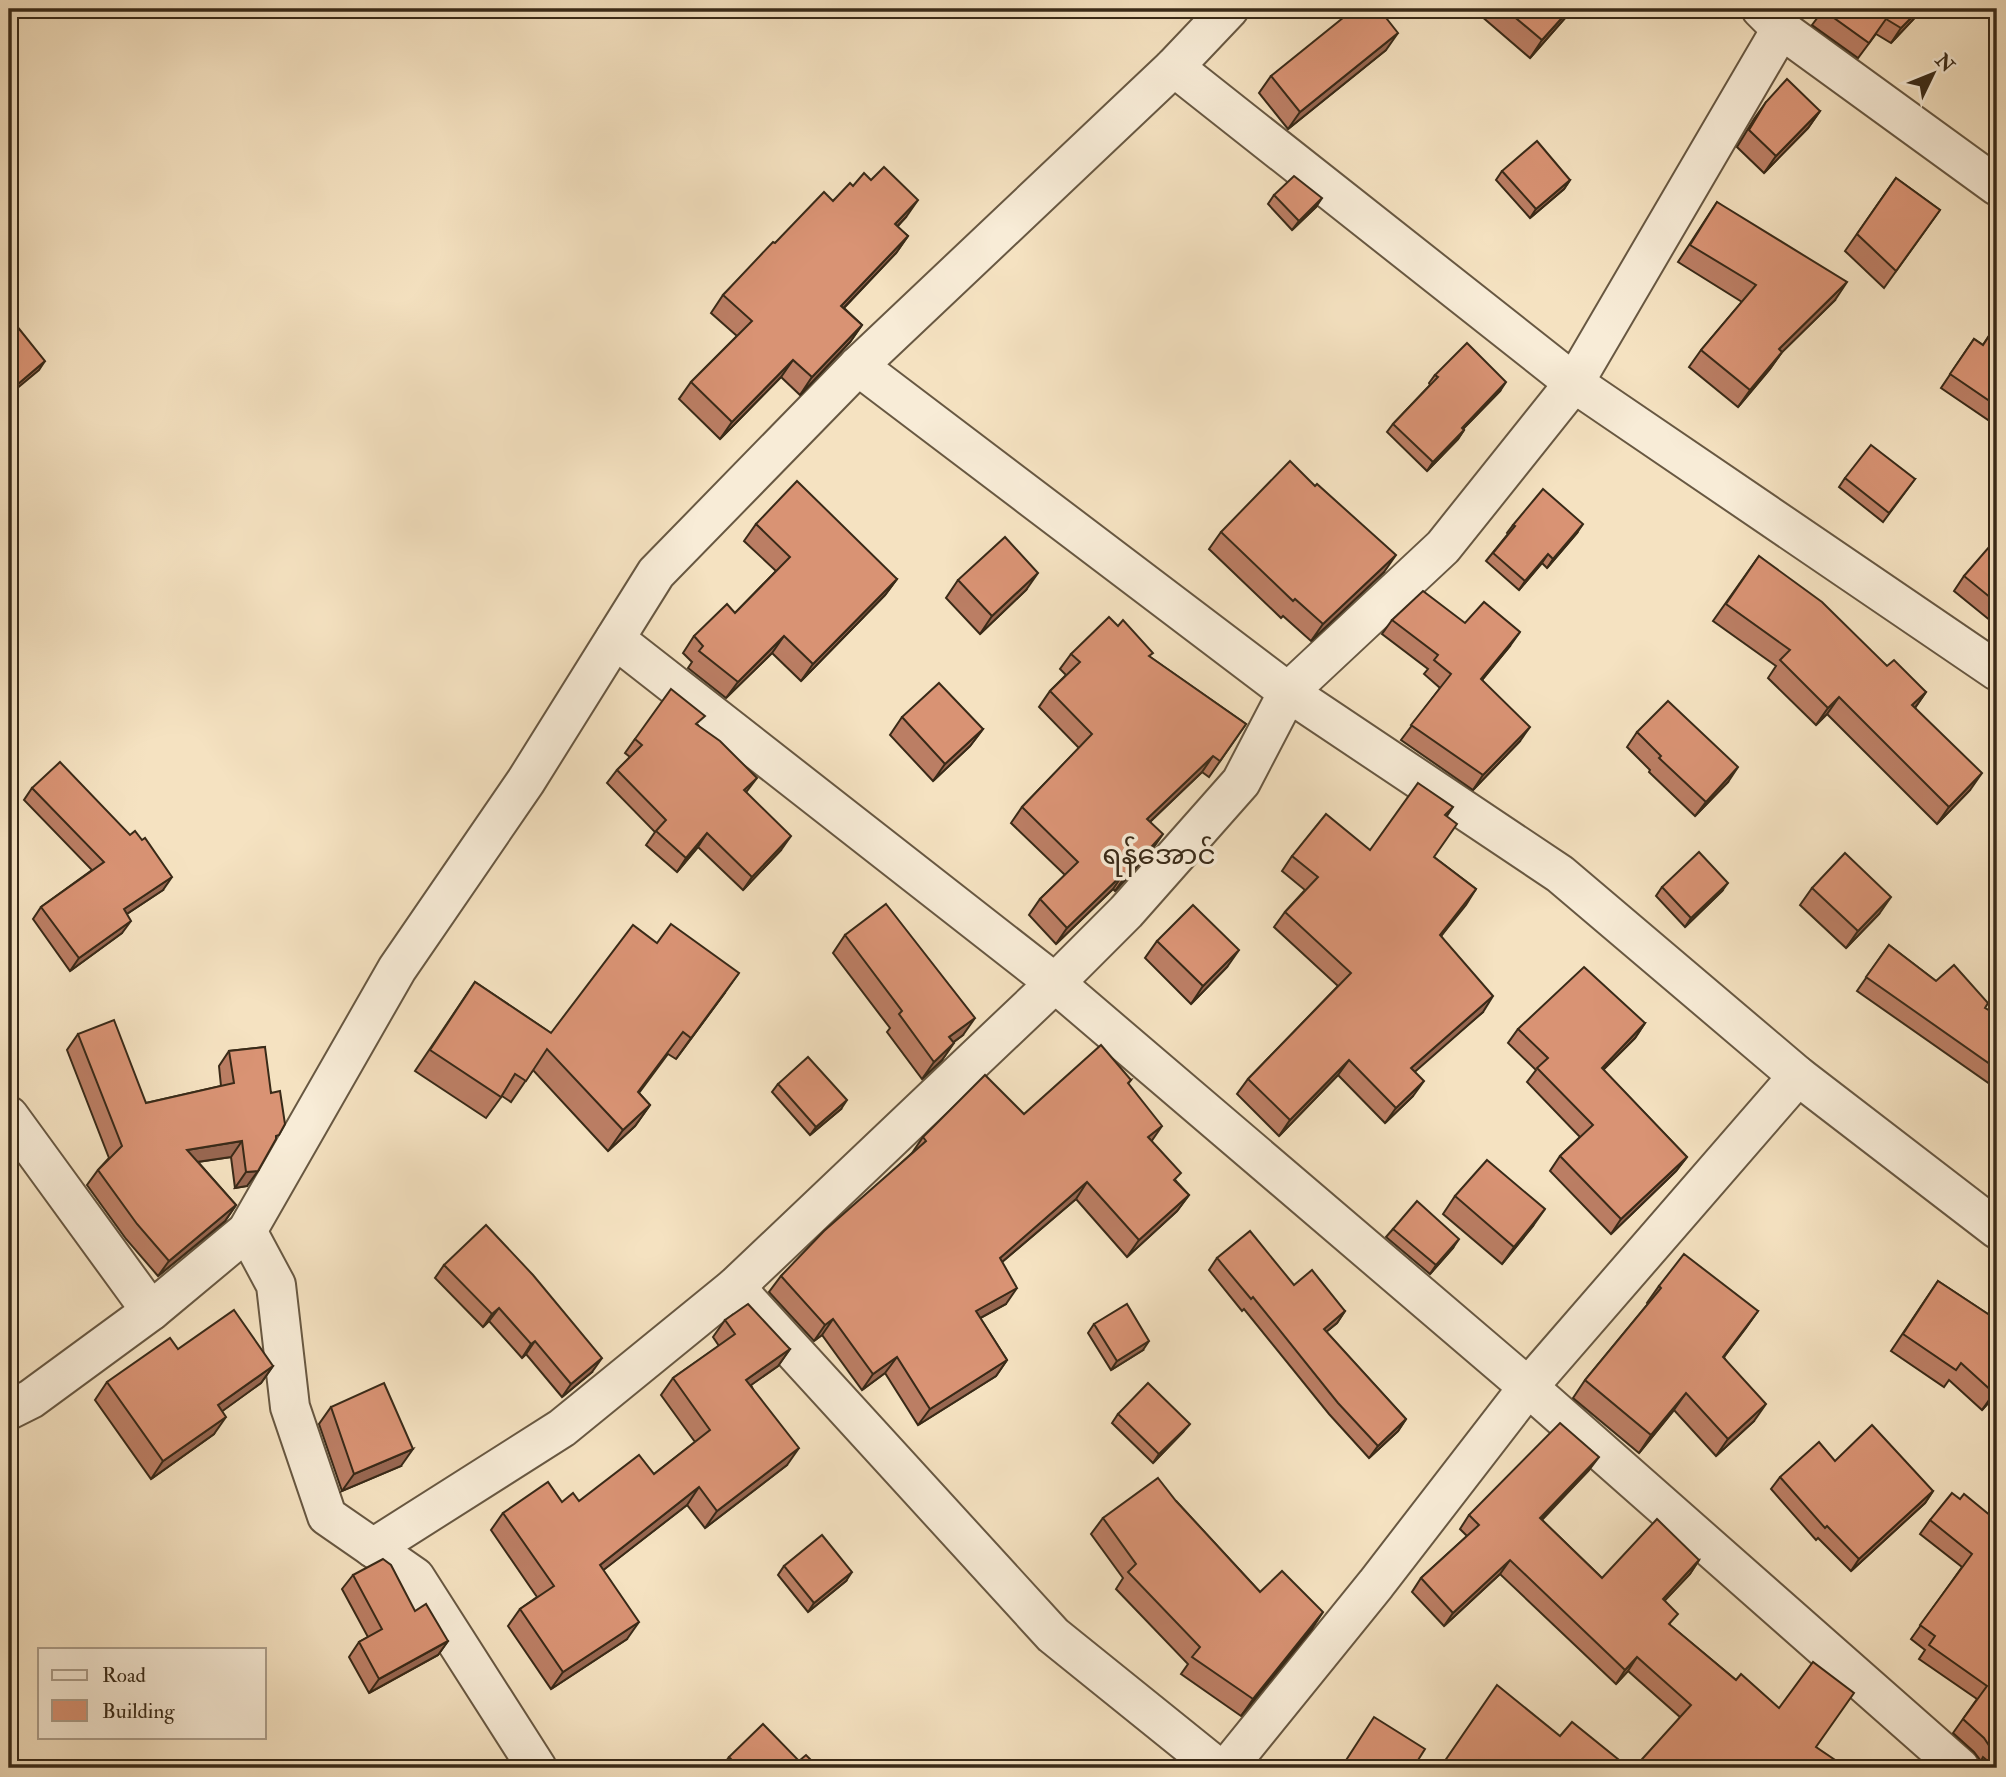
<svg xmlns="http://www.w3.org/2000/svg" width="2006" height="1777" font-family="'IM FELL Double Pica','Noto Sans Myanmar',serif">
<rect width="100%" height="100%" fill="#f5e2c1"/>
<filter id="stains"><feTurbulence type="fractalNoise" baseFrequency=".00286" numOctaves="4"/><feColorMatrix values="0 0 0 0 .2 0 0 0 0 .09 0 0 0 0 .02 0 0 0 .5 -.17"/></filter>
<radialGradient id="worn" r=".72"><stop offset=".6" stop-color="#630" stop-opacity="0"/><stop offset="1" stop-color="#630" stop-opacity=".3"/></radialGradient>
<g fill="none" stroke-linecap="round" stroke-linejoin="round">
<!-- street casing -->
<g stroke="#685842" stroke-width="42">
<g id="street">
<path d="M1761,9L1781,29L1997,186"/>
<path d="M1174,67L1574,383L1997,671"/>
<path d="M858,366L1288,692L1560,874L1798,1076L1997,1229"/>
<path d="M615,639L1055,983L1528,1387L1960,1768"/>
<path d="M9,1116L151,1311"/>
<path d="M247,1231L276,1285L290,1407L327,1516L415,1577L537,1768"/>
<path d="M735,1287L1053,1635L1218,1768"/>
<path d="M9,1410L31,1399L151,1311L247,1231L397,969L526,781L656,573L858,366L1174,67L1229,9"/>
<path d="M373,1548L562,1428L735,1287L1055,983L1126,912L1241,782L1288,692L1443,547L1574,383L1781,29"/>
<path d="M1227,1768L1376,1584L1528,1387L1798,1076"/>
</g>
</g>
<!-- street -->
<use href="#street" stroke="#f8ecd7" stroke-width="38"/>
</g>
<!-- wall -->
<g fill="#bb7e64" stroke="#392a18" stroke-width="2">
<path d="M1099,9H1114L1108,16Z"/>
<path d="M1473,9H1573L1530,58Z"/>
<path d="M1824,9H1923L1891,43L1876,34L1858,58L1812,25Z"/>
<path d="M1386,50L1288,129L1259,93L1271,76Z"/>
<path d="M1766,102L1820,111L1808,128L1764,173L1737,147L1754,119Z"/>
<path d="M1502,171L1570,180L1564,189L1530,218L1496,180Z"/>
<path d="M1896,178L1940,210L1884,288L1845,251Z"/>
<path d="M853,186L906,217L897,227L908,236L896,253L844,308L862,325L850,342L800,395L781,377L720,439L679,399L691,382L737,336L711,313L723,295L775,243Z"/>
<path d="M1274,195L1316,207L1292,230L1268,204Z"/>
<path d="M1717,202L1835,300L1782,352L1770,369L1738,407L1689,367L1701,350L1742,302L1678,262Z"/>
<path d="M1997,323V426L1941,388L1974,339L1983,345Z"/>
<path d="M1435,375L1500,391L1463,429L1464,430L1458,439L1427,471L1387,432L1393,424L1430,385L1429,383Z"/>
<path d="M1845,478L1915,479L1883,522L1839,487Z"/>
<path d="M1315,486L1384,572L1311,641L1283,616L1281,618L1209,549L1221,532Z"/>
<path d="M756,524L897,579L885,595L801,681L772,653L726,698L688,668L692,662L683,653L694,636L735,613L776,571L744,541Z"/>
<path d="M1513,525L1577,533L1547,568L1542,563L1519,590L1486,561L1508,534L1507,533Z"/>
<path d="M1997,548V626L1954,591L1964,576Z"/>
<path d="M1759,556L1887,666L1926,692L1915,708L1970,790L1937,824L1827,714L1816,725L1768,678L1776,666L1713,621Z"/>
<path d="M958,580L1026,590L980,634L946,598Z"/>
<path d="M1392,620L1465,623L1510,646L1482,680L1520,741L1473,790L1401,740L1440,688L1424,674L1428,669L1382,634Z"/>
<path d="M1118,626L1150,657L1246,724L1209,777L1202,772L1150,822L1152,850L1115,891L1113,889L1056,944L1029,915L1040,899L1065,875L1011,823L1022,807L1079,748L1039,707L1050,691L1066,675L1060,669L1071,654Z"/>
<path d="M902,717L983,729L970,746L933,781L890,735Z"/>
<path d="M698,725L746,793L781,850L743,890L698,847L677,872L646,845L655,832L607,783L617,770L630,757L625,753L635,739Z"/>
<path d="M1637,732L1728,782L1695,816L1649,772L1650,770L1627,747Z"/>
<path d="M32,788L163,890L127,914L122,933L70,971L33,919L41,907L92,870L24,800Z"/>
<path d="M1453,807L1447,816L1434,857L1476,889L1441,936L1483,1012L1414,1071L1413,1096L1385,1123L1338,1075L1279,1136L1237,1094L1248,1079L1338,986L1274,927L1285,912L1305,890L1282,871L1292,856L1370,850Z"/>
<path d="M1662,887L1722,891L1685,927L1656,896Z"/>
<path d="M1812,888L1879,914L1846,948L1800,905Z"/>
<path d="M845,935L963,1035L954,1042L942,1060L922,1079L887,1032L890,1028L833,953Z"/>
<path d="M1157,941L1227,967L1191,1004L1145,958Z"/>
<path d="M1889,945L1936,981L1997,1015V1089L1857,991Z"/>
<path d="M475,982L551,1033L724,994L676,1059L668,1054L639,1093L650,1105L635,1126L608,1151L533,1070L511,1102L502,1096L486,1118L415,1071Z"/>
<path d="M1645,1023L1635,1038L1603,1070L1687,1157L1676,1171L1611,1234L1550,1171L1560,1156L1580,1137L1527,1082L1536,1070L1508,1043L1518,1029Z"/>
<path d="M78,1034L146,1103L221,1086L219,1066L229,1051L265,1047L247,1186L235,1188L231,1157L198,1162L236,1205L225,1221L158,1276L126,1239L87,1185L98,1170L109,1158L67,1050Z"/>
<path d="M1131,1080L1128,1084L1151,1141L1176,1181L1189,1195L1177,1211L1127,1257L1076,1199L1002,1262L1006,1304L980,1318L1007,1360L996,1376L918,1425L885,1373L862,1390L822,1335L814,1341L769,1292L781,1276L912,1153L923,1137L1024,1114Z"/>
<path d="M778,1084L841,1109L810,1135L772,1092Z"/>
<path d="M1455,1196L1533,1226L1502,1264L1443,1214Z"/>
<path d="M1393,1229L1453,1248L1430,1274L1386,1237Z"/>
<path d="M1217,1258L1294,1285L1345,1311L1337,1323L1326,1332L1406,1419L1398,1431L1369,1458L1329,1414L1244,1309L1242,1311L1209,1270Z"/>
<path d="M444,1265L592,1372L562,1397L526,1354L522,1358L489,1321L483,1327L435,1278Z"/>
<path d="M1938,1281L1997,1320V1393L1982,1410L1949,1380L1944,1387L1891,1351Z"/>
<path d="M1659,1286L1758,1311L1724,1357L1754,1421L1716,1456L1674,1410L1639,1453L1573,1398L1585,1380L1648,1304L1647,1303Z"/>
<path d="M725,1320L790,1349L778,1366L751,1385L787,1465L705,1528L687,1505L603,1570L627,1639L551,1689L508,1626L520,1609L537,1597L491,1530L503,1513L562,1502L579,1501L654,1474L695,1442L661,1395L673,1378L719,1346L713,1337Z"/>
<path d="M1094,1324L1143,1350L1111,1370L1088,1333Z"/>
<path d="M178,1349L273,1366L261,1383L222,1411L214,1434L151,1479L95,1400L107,1382Z"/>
<path d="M331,1407L401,1466L342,1491L319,1424Z"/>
<path d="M1118,1414L1183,1432L1153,1463L1112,1423Z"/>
<path d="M1835,1461L1933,1491L1925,1503L1851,1571L1818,1538L1816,1540L1771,1489L1780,1477Z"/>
<path d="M1589,1470L1542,1520L1602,1578L1699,1560L1690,1574L1664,1601L1670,1625L1816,1747L1680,1717L1628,1671L1616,1684L1500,1574L1444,1626L1412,1592L1421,1578L1467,1536L1460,1529L1469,1515Z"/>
<path d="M1960,1499L1997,1521V1768H1996L1983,1757L1981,1761L1974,1752L1953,1733L1977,1699L1919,1659L1925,1650L1911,1639L1962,1567L1920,1534L1930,1520Z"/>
<path d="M1176,1501L1260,1592L1312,1629L1241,1716L1181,1674L1188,1664L1116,1589L1123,1578L1091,1534L1103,1518Z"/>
<path d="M784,1566L846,1581L808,1612L778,1575Z"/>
<path d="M353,1575L448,1641L438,1655L369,1693L349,1657L359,1642L368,1637L342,1589Z"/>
<path d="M729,1757L799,1761L819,1768H721Z"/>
</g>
<!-- shaded-wall -->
<g fill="#986751" stroke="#392a18" stroke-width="2">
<path d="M1570,9H1573L1530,58L1542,40Z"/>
<path d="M1920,9H1923L1891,43L1901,28Z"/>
<path d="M1398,33L1386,50L1288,129L1300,112Z"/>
<path d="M1820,111L1808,128L1764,173L1776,156Z"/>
<path d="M1570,180L1564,189L1530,218L1536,209Z"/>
<path d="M1322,198L1316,207L1292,230L1299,221Z"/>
<path d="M918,200L906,217L883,241L895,224Z"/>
<path d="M908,236L896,253L829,323L841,306Z"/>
<path d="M1847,282L1835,300L1767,367L1779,349Z"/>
<path d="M862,325L850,342L800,395L812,377Z"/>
<path d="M1782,352L1770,369L1738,407L1750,390Z"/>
<path d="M793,360L781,377L720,439L732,422Z"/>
<path d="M45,361L39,370L9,395L11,390Z"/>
<path d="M1506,382L1500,391L1456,436L1462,428Z"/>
<path d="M1464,430L1458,439L1427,471L1433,462Z"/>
<path d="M1583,524L1577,533L1547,568L1553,559Z"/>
<path d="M1548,554L1542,563L1519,590L1525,581Z"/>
<path d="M1396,555L1384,572L1311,641L1323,624Z"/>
<path d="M1038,573L1026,590L980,634L992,616Z"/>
<path d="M897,579L885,595L801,681L813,664Z"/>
<path d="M1520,632L1510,646L1471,693L1481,679Z"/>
<path d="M784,636L772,653L726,698L738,682Z"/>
<path d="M1926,692L1914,709L1912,705Z"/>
<path d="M1839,697L1827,714L1816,725L1828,708Z"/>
<path d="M1530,727L1520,741L1473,790L1483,775Z"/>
<path d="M983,729L970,746L933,781L945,764Z"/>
<path d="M1213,756L1202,772L1136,835L1147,819Z"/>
<path d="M1738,767L1728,782L1695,816L1706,802Z"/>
<path d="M1982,773L1970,790L1937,824L1949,807Z"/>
<path d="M757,778L747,791L734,804L744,790Z"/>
<path d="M707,833L698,847L677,872L686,858Z"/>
<path d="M1163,834L1152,850L1115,891L1126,875Z"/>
<path d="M791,836L781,850L743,890L752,877Z"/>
<path d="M1124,873L1113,889L1056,944L1067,928Z"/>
<path d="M172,877L163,890L116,921L124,909Z"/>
<path d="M1728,883L1722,891L1685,927L1691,918Z"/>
<path d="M1476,889L1466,905L1430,950L1440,935Z"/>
<path d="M1891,897L1879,914L1846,948L1858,931Z"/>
<path d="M131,921L122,933L70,971L79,958Z"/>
<path d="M1239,950L1227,967L1191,1004L1203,986Z"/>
<path d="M739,973L724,994L676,1059L691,1038Z"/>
<path d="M1493,996L1483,1012L1401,1084L1411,1068Z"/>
<path d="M975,1018L963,1035L937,1054L949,1037Z"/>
<path d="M1645,1023L1635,1038L1591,1082L1602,1068Z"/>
<path d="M954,1043L942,1060L922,1079L934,1062Z"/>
<path d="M1349,1060L1338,1075L1279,1136L1290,1120Z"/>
<path d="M1424,1081L1413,1096L1385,1123L1396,1108Z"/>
<path d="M847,1100L841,1109L810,1135L816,1127Z"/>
<path d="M650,1105L635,1126L608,1151L623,1130Z"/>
<path d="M1162,1126L1151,1142L1148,1137Z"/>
<path d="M242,1141L231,1157L176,1165L187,1150Z"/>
<path d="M1687,1157L1676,1171L1611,1234L1621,1219Z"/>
<path d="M258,1171L247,1186L235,1188L246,1172Z"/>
<path d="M1087,1182L1076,1199L988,1274L1000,1258Z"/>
<path d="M1189,1195L1177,1211L1127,1257L1139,1240Z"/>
<path d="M236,1205L225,1221L158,1276L169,1261Z"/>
<path d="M1545,1209L1533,1226L1502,1264L1514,1247Z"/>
<path d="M1459,1239L1453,1248L1430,1274L1436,1265Z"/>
<path d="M1017,1288L1006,1304L964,1327L976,1311Z"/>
<path d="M499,1308L489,1321L483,1327L492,1314Z"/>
<path d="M1345,1311L1337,1323L1315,1341L1324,1329Z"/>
<path d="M1758,1311L1746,1328L1711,1374L1723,1357Z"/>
<path d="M833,1319L822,1335L814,1341L825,1325Z"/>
<path d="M535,1341L526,1354L522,1358L531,1344Z"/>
<path d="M1149,1341L1143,1350L1111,1370L1117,1361Z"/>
<path d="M790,1349L778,1366L734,1397L746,1380Z"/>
<path d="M897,1357L885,1373L862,1390L873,1374Z"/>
<path d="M602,1358L592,1372L562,1397L571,1384Z"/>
<path d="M1007,1360L996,1376L918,1425L930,1409Z"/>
<path d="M273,1366L261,1383L206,1423L218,1405Z"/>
<path d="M1997,1390V1393L1982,1410L1994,1393Z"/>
<path d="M1686,1393L1674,1410L1639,1453L1651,1435Z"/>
<path d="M1766,1404L1754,1421L1716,1456L1728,1439Z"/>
<path d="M226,1417L214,1434L151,1479L163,1461Z"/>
<path d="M1406,1419L1398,1431L1369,1458L1378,1446Z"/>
<path d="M1190,1424L1183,1432L1153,1463L1159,1454Z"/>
<path d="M799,1448L787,1465L705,1528L717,1511Z"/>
<path d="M413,1449L401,1466L342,1491L354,1474Z"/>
<path d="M1599,1457L1589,1470L1530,1531L1540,1518Z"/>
<path d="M699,1487L687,1505L588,1582L600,1565Z"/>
<path d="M1933,1491L1925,1503L1851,1571L1859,1559Z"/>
<path d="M1510,1560L1500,1574L1444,1626L1453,1613Z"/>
<path d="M1699,1560L1690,1574L1653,1613L1663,1599Z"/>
<path d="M852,1572L846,1581L808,1612L814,1603Z"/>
<path d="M1323,1612L1312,1629L1241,1716L1253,1699Z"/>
<path d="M639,1622L627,1639L551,1689L563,1672Z"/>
<path d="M448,1641L438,1655L369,1693L379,1679Z"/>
<path d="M1637,1657L1628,1671L1616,1684L1625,1670Z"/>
</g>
<!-- building -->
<g fill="#d99374" stroke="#392a18" stroke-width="2">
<path d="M1354,9H1379L1398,33L1300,112L1271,76Z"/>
<path d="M1505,9H1570L1542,40Z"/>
<path d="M1824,9H1920L1901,28L1886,19L1869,43L1823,10Z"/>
<path d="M1787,79L1820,111L1776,156L1749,130L1766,102Z"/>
<path d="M1537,141L1570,180L1536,209L1502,171Z"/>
<path d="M884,167L918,200L895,224L908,236L841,306L862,325L812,377L793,360L732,422L691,382L752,321L723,295L773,242L775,243L824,192L833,201L850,183L853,186L864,173L871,180Z"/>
<path d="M1294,176L1322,198L1299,221L1274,195Z"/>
<path d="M1896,178L1940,210L1896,271L1857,234Z"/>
<path d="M1717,202L1847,282L1779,349L1782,352L1750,390L1701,350L1756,285L1690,245Z"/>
<path d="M12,320L45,361L11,390L9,388V323Z"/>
<path d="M1997,324V406L1950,374L1974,339L1983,345Z"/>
<path d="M1467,343L1506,382L1462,428L1464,430L1433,462L1393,424L1438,377L1435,375Z"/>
<path d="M1871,445L1915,479L1889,513L1845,478Z"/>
<path d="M1290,461L1315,486L1317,484L1396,555L1323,624L1295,599L1293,601L1221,532Z"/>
<path d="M797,481L897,579L813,664L784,636L738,682L699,651L703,646L694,636L727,604L735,613L790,557L756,524Z"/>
<path d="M1543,489L1583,524L1553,559L1548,554L1525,581L1493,553L1515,526L1513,525Z"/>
<path d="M1005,537L1038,573L992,616L958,580Z"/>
<path d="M1989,547L1995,551L1997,548V603L1964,576Z"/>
<path d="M1759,556L1822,602L1887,666L1894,660L1926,692L1912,705L1982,773L1949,807L1839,697L1828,708L1780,660L1790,650L1726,604Z"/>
<path d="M1423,591L1465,623L1484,602L1520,632L1481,679L1530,727L1483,775L1411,725L1451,674L1434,660L1438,655L1392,620Z"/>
<path d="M1109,617L1118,626L1123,620L1153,653L1149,656L1246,724L1220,761L1213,756L1147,819L1163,834L1126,875L1124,873L1067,928L1040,899L1078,862L1022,807L1092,734L1050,691L1080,662L1071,654Z"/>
<path d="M939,683L983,729L945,764L902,717Z"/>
<path d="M671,689L705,716L696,724L720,741L757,778L744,790L791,836L752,877L707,833L686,858L656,831L666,820L617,770L642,745L635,739Z"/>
<path d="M1668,701L1738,767L1706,802L1659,758L1661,756L1637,732Z"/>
<path d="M60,762L130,835L135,831L142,840L145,838L172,877L124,909L131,921L79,958L41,907L104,862L32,788Z"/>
<path d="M1418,783L1453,807L1445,815L1457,824L1434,857L1476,889L1440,935L1493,996L1411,1068L1424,1081L1396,1108L1349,1060L1290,1120L1248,1079L1351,973L1285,912L1318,877L1292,856L1326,814L1370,850Z"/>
<path d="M1699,852L1728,883L1691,918L1662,887Z"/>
<path d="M1845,853L1891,897L1858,931L1812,888Z"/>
<path d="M886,904L975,1018L949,1037L954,1043L934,1062L899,1014L902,1011L845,935Z"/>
<path d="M1193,905L1239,950L1203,986L1157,941Z"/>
<path d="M671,924L739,973L691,1038L683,1032L638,1092L650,1105L623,1130L547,1049L526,1081L515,1074L501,1097L430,1050L475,982L551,1033L633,925L657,943Z"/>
<path d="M1889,945L1936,981L1954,965L1988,1003L1985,1008L1997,1015V1069L1866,977Z"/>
<path d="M1584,967L1645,1023L1602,1068L1687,1157L1621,1219L1560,1156L1593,1125L1537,1068L1548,1058L1518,1029Z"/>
<path d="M114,1020L146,1103L234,1083L229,1051L265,1047L271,1093L280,1091L285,1124L279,1135L276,1136V1139L258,1171L246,1172L242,1141L187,1150L236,1205L169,1261L137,1224L98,1170L122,1146L78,1034Z"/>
<path d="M1101,1045L1131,1080L1128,1083L1162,1126L1148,1137L1181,1173L1174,1180L1189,1195L1139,1240L1087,1182L1000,1258L1017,1288L976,1311L1007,1360L930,1409L897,1357L873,1374L833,1319L825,1325L781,1276L824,1231L926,1141L923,1137L985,1075L1024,1114Z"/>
<path d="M808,1057L847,1100L816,1127L778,1084Z"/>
<path d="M1487,1160L1545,1209L1514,1247L1455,1196Z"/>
<path d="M1417,1201L1459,1239L1436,1265L1393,1229Z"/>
<path d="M486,1225L533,1275L602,1358L571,1384L535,1341L531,1344L499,1308L492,1314L444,1265Z"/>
<path d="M1250,1231L1294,1285L1312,1270L1345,1311L1324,1329L1406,1419L1378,1446L1338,1403L1253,1297L1251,1299L1217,1258Z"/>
<path d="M1684,1254L1758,1311L1723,1357L1766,1404L1728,1439L1686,1393L1651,1435L1585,1380L1661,1288L1659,1286Z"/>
<path d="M1938,1281L1997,1320V1390L1994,1393L1961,1363L1956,1370L1903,1334Z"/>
<path d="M748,1304L790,1349L746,1380L799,1448L717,1511L699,1487L600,1565L639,1622L563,1672L520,1609L554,1586L503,1513L548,1482L562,1502L573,1493L579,1501L639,1455L654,1474L710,1430L673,1378L735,1334L725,1320Z"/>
<path d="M1127,1304L1149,1341L1117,1361L1094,1324Z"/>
<path d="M234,1310L273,1366L218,1405L226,1417L163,1461L107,1382L170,1338L178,1349Z"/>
<path d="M384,1383L413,1449L354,1474L331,1407Z"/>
<path d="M1148,1383L1190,1424L1159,1454L1118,1414Z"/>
<path d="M1560,1423L1599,1457L1540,1518L1602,1578L1657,1519L1699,1560L1663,1599L1678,1614L1669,1624L1736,1680L1741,1674L1779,1708L1813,1662L1854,1693L1816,1747L1847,1768H1634L1691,1705L1637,1657L1625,1670L1510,1560L1453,1613L1421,1578L1479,1525L1469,1515Z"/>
<path d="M1872,1425L1933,1491L1859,1559L1827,1526L1825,1528L1780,1477L1819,1442L1835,1461Z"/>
<path d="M1158,1478L1176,1501L1260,1592L1282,1571L1323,1612L1253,1699L1192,1657L1200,1647L1128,1572L1136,1564L1103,1518Z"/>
<path d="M1952,1493L1960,1499L1964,1494L1997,1521V1747L1993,1743L1990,1747L1984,1738L1963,1719L1987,1686L1929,1645L1935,1636L1920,1625L1972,1554L1930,1520Z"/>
<path d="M822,1535L852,1572L814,1603L784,1566Z"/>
<path d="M383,1559L391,1565L415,1611L426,1604L448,1641L379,1679L359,1642L382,1629L353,1575Z"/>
<path d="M1497,1685L1560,1736L1572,1722L1629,1768H1440Z"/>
<path d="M1374,1717L1425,1749L1413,1768H1341Z"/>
<path d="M763,1724L799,1761L806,1755L819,1768H739L729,1757Z"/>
</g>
<g text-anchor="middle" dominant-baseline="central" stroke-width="7" stroke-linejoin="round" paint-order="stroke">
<!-- quarter labels -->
<g font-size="28" fill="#392a18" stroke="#f8ecd7">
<text x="1159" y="855">ရန်အောင်</text>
</g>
</g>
<!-- margin -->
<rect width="2006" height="1777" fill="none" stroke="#f5e2c1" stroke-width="35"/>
<rect x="10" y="10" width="1985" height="1756" fill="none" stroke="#392a18" stroke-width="3.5"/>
<rect x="18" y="18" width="1971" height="1742" fill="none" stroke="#392a18" stroke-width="2"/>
<!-- legend -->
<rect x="38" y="1648" width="228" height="91" fill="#f8ecd7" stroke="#ac9e8b" stroke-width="2"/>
<rect x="52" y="1670" width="35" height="10" fill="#f8ecd7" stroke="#ac9e8b" stroke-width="2"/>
<text x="102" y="1682" font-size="21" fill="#392a18">Road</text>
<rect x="52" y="1700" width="35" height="21" fill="#d99374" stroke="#ac9e8b" stroke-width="2"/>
<text x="102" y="1718" font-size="21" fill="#392a18">Building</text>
<!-- north arrow -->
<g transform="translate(1933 74) rotate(47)" stroke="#f8ecd7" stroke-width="5" paint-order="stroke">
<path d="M0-5L12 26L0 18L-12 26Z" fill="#392a18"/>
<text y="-10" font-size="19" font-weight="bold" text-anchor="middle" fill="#392a18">N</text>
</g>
<rect width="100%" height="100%" filter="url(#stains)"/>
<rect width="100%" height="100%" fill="url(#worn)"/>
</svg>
